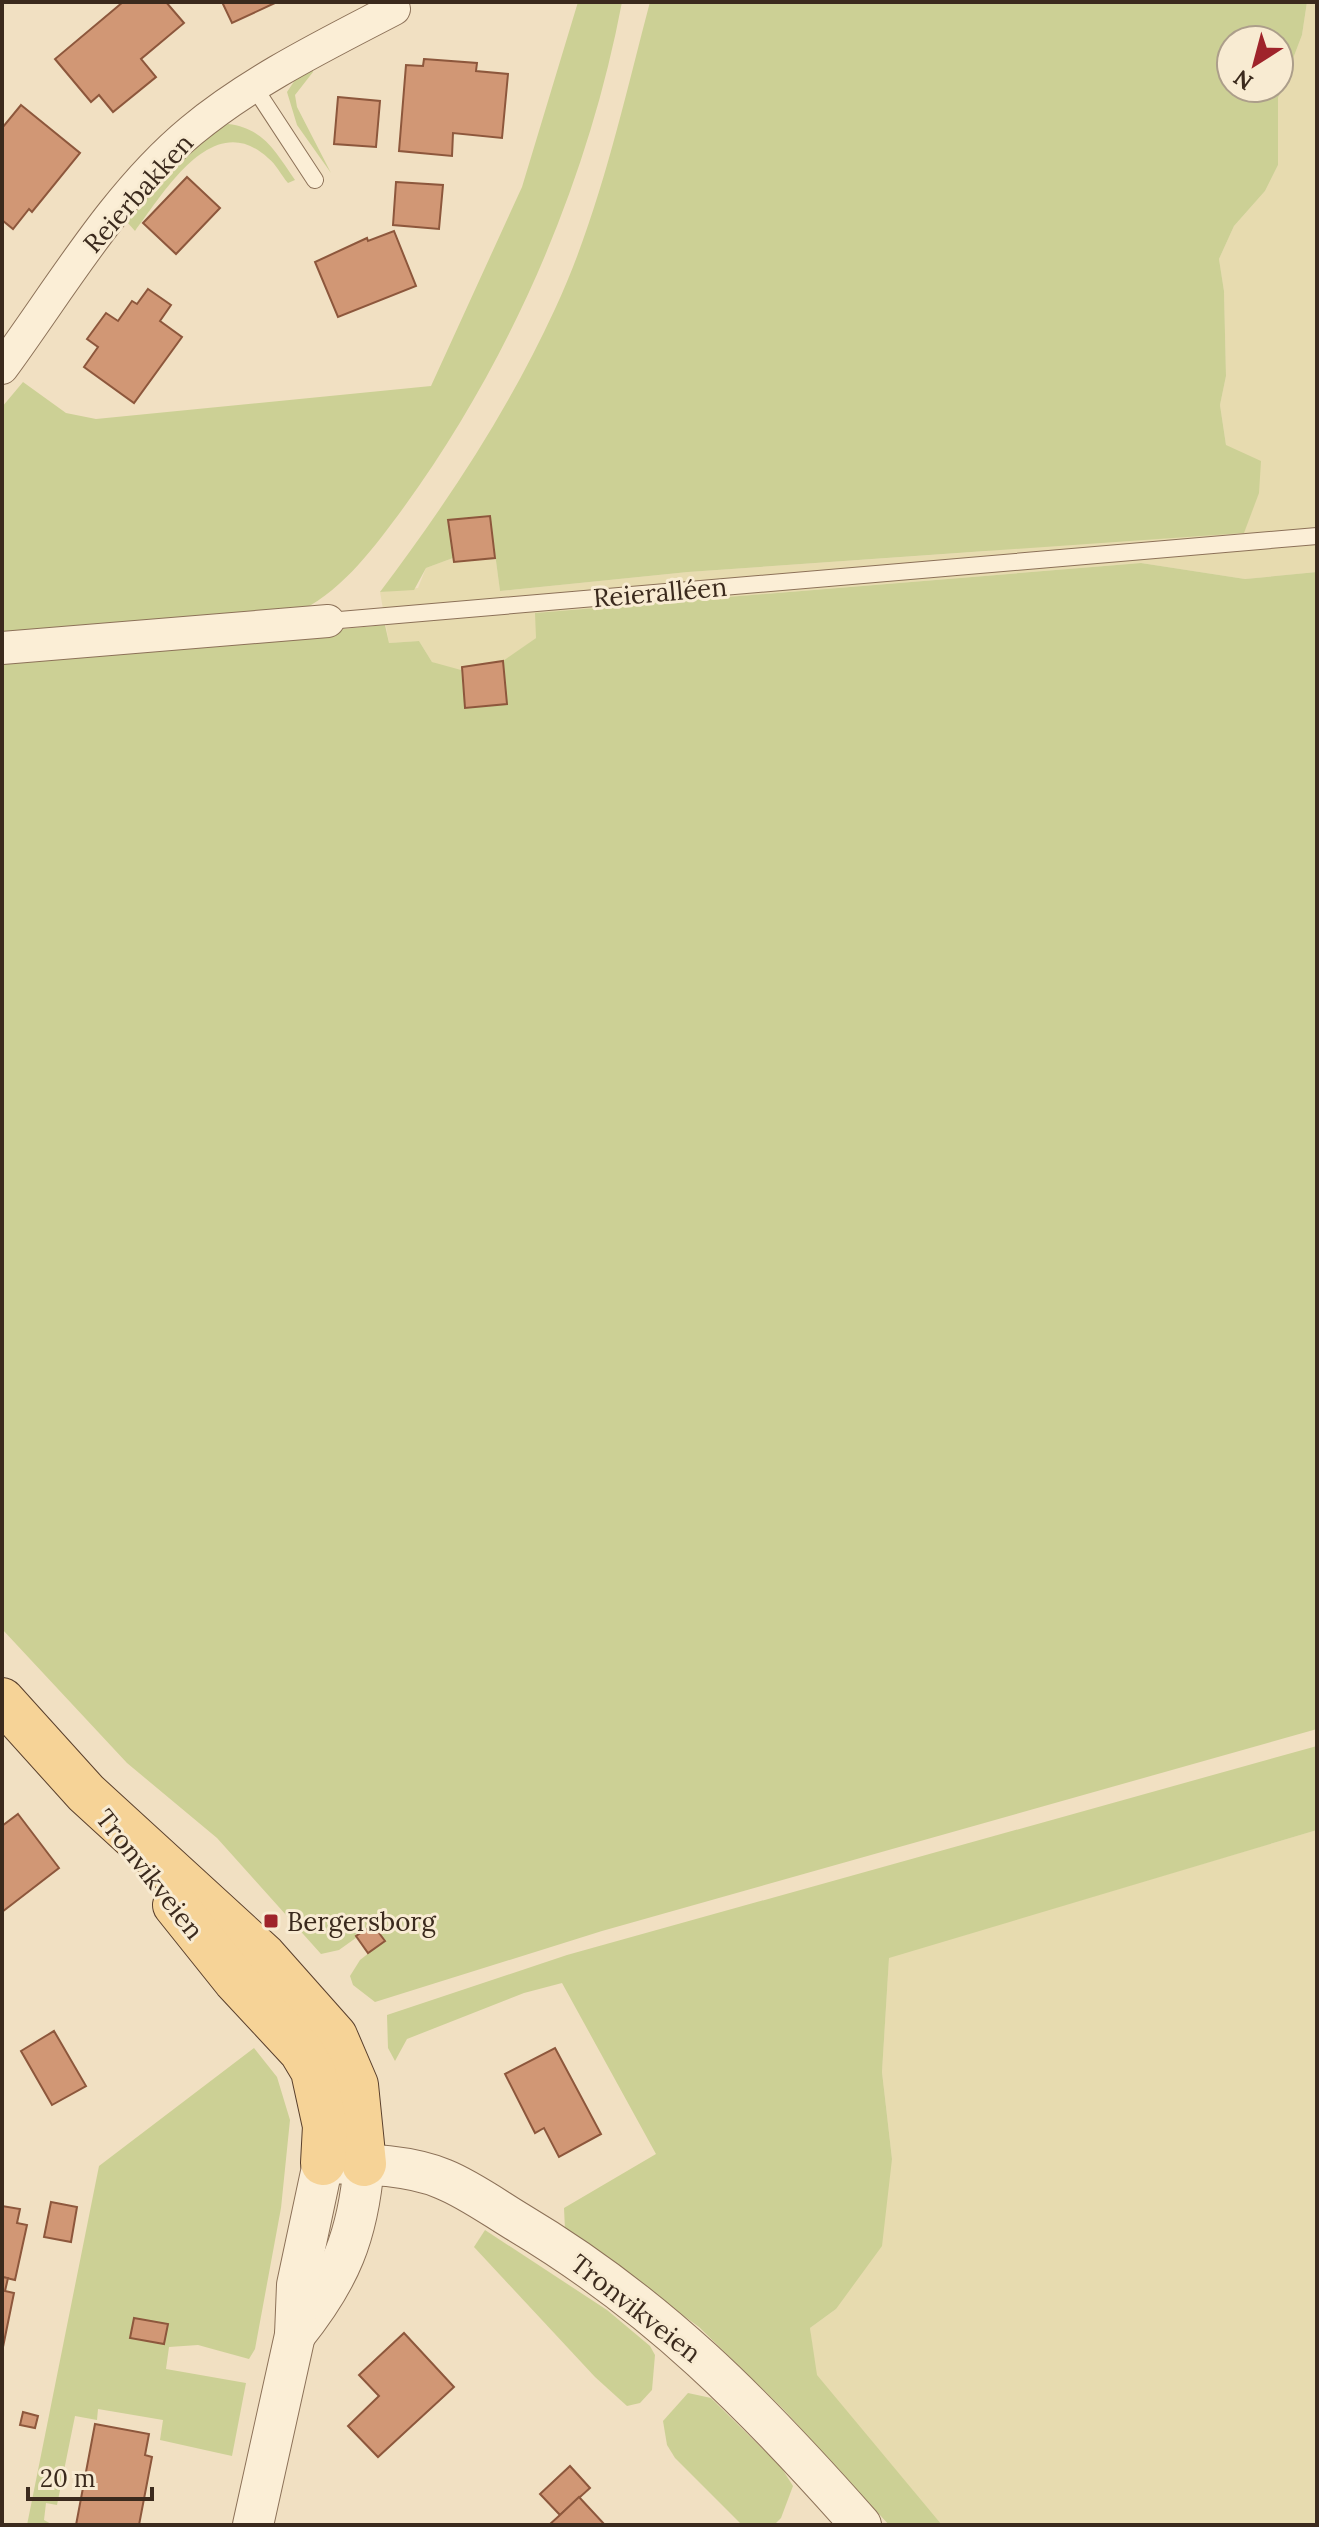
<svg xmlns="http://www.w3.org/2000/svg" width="1319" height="2527" font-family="Lora,serif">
<rect width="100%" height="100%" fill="#f1e0c2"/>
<!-- farmland -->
<g fill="#e7dbaf">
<path d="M1307,2H1317V572L1245,579L1141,563L536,613V638L503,662L507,704L465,708L454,671L432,662L419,641L389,643L380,592L418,588L426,568L453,558L448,520L490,516L500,591L688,572L988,551L1226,445L1220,405L1226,376L1224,291L1219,259L1234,226L1265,191L1278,165V98L1302,35Z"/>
<path d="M1317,1830V2525H942L816,2375L810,2328L836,2309L892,2159L882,2072L889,1957Z"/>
</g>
<!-- green -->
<g fill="#ccd095" fill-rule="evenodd">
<path d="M578,2H622C588,182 511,359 404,507C376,545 345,588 302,610L2,641V407L23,382L66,413L96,419L431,386L522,187Z"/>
<path d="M650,2H1307L1302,35L1278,98V165L1265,191L1234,226L1219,259L1224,291L1226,376L1220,405L1226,445L1261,461L1259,493L1244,533L688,572L500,591L490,516L449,520L453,558L426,568L414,590L380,592C447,503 508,411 555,309C600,212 623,104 650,2ZM1231,40H1279V88H1231Z"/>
<path d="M312,66L313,72L295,95L297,107L331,173L297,125L287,92L299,74Z"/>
<path d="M228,124C264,128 276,153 295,180L288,183C281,175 276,164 268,158C213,107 164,193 135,231L127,222C154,188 186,139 228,124Z"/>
<path d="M1141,563L1245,579L1317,572V1729L602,1931L375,2002L353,1985L350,1976L360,1960L384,1941L374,1925L339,1950L321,1954L217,1838L127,1763L2,1629V661L385,625L389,643L419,641L432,662L461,670L465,708L507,704L503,661L536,638L535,613Z"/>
<path d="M1317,1746V1830L889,1958L882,2072L892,2159L882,2246L836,2309L810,2328L817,2375L942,2525H889L784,2410L699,2327L565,2230L564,2208L656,2154L562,1983L524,1993L407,2039L395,2061L388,2048L387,2015L567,1955Z"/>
<path d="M254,2048L277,2077L290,2120L281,2208L255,2349L249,2359L198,2345L169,2347L166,2369L246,2383L232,2456L160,2440L163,2420L98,2409L97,2420L75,2416L57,2505L46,2503L44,2520L53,2525H27L99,2166Z"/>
<path d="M485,2230L607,2310L650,2346L655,2355L652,2390L640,2403L627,2406L595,2377L474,2247Z"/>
<path d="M688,2393L711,2398L781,2467L793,2486L781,2518L774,2525H742L675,2458L667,2445L663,2421Z"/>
</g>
<!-- building -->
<g fill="#d19775" stroke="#8d573c" stroke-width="2">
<path d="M123,2H166L184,23L141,59L156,77L113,112L99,95L91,102L55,59Z"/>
<path d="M222,2H277L232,23Z"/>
<path d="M424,59L477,63L476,71L508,74L502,138L453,133L452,156L399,151L406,65L423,66Z"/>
<path d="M338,97L380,101L376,147L334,144Z"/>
<path d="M21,105L80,153L32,212L29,209L13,229L2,220V128Z"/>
<path d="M187,177L220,208L176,254L143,223Z"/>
<path d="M396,182L443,185L439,229L393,225Z"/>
<path d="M394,231L416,286L338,317L315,262L367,238L368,241Z"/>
<path d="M148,289L171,305L160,321L182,337L134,403L84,367L98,347L87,339L106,313L118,321L132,301L137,304Z"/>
<path d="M490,516L495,558L454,562L448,520Z"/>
<path d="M503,661L507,704L465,708L462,667Z"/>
<path d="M18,1814L59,1868L2,1912V1826Z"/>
<path d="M373,1925L385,1941L368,1953L356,1936Z"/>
<path d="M54,2031L86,2086L52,2105L21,2051Z"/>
<path d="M555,2048L601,2134L559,2157L544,2128L535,2133L505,2074Z"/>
<path d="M51,2202L77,2207L71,2242L44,2237Z"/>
<path d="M2,2206L20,2209L17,2223L27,2225L15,2280L2,2277Z"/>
<path d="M2,2277L8,2278L5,2291L14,2293L3,2347Z"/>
<path d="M134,2318L168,2324L164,2344L130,2338Z"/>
<path d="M404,2333L454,2387L378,2457L348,2426L379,2396L359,2375Z"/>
<path d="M23,2412L38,2416L35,2428L20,2425Z"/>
<path d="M95,2424L149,2434L145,2455L152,2457L139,2525H76Z"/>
<path d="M570,2466L590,2488L560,2515L540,2494Z"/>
<path d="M579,2497L605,2525H549L560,2515Z"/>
</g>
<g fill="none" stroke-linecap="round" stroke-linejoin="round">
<!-- service casing -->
<g stroke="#8c7158" stroke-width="18">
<g id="service">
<path d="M254,87L315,180"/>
<path d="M328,621L1317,536"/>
</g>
</g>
<!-- minor casing -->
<g stroke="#8c7158" stroke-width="34">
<g id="minor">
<path d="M2,368C60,289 115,194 191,131C251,81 325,45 394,9"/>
<path d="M2,648L328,621"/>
</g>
</g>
<!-- tertiary casing -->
<g stroke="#8c7158" stroke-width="42">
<g id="tertiary">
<path d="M295,2335C340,2279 358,2236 364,2164"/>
<path d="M253,2525L295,2335L297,2285L323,2163C361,2164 407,2164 443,2179C468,2189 493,2207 516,2221C656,2304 755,2405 861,2525"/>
</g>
</g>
<!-- primary casing -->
<g stroke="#593f2c" stroke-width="46">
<g id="primary">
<path d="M2,1700L86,1793L264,1956L335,2036L356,2085L364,2164"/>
<path d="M175,1905L235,1980L301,2051L313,2071L325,2126L323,2163"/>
</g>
</g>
<!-- service -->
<use href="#service" stroke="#fbeed6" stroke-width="16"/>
<!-- minor -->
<use href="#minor" stroke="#fbeed6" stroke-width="32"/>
<!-- tertiary -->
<use href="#tertiary" stroke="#fbeed6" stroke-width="40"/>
<!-- primary -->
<use href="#primary" stroke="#f6d397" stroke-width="44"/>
</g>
<!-- markers -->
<rect fill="#9f242b" stroke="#f8ebd2" stroke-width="3" x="263" y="1913" width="16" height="16" rx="4"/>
<g text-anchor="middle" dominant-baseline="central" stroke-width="6" stroke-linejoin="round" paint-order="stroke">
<!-- street labels -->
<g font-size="26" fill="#3b2a1d" stroke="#f8ebd2">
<text transform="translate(138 193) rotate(-48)">Reierbakken</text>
<text transform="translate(660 592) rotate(-5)">Reieralléen</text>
<text transform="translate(150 1874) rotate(52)">Tronvikveien</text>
<text transform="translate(636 2308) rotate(38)">Tronvikveien</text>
</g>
<!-- poi labels -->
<g font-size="26" fill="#3b2a1d" stroke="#f8ebd2" text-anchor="start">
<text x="287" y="1921">Bergersborg</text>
</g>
</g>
<!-- border -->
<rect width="1319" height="2527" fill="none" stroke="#3b2a1d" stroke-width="8"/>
<!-- north arrow -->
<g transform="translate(1255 64) rotate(216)"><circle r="38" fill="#f8ebd2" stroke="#ac9e8a" stroke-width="2"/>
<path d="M0-6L14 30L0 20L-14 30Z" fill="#9f242b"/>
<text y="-12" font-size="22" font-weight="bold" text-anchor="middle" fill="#3b2a1d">N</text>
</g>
<!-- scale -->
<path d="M28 2487v12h124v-12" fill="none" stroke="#3b2a1d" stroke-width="4"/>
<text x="40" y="2487" font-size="24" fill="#3b2a1d" stroke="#f8ebd2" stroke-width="6" paint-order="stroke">20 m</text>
</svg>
